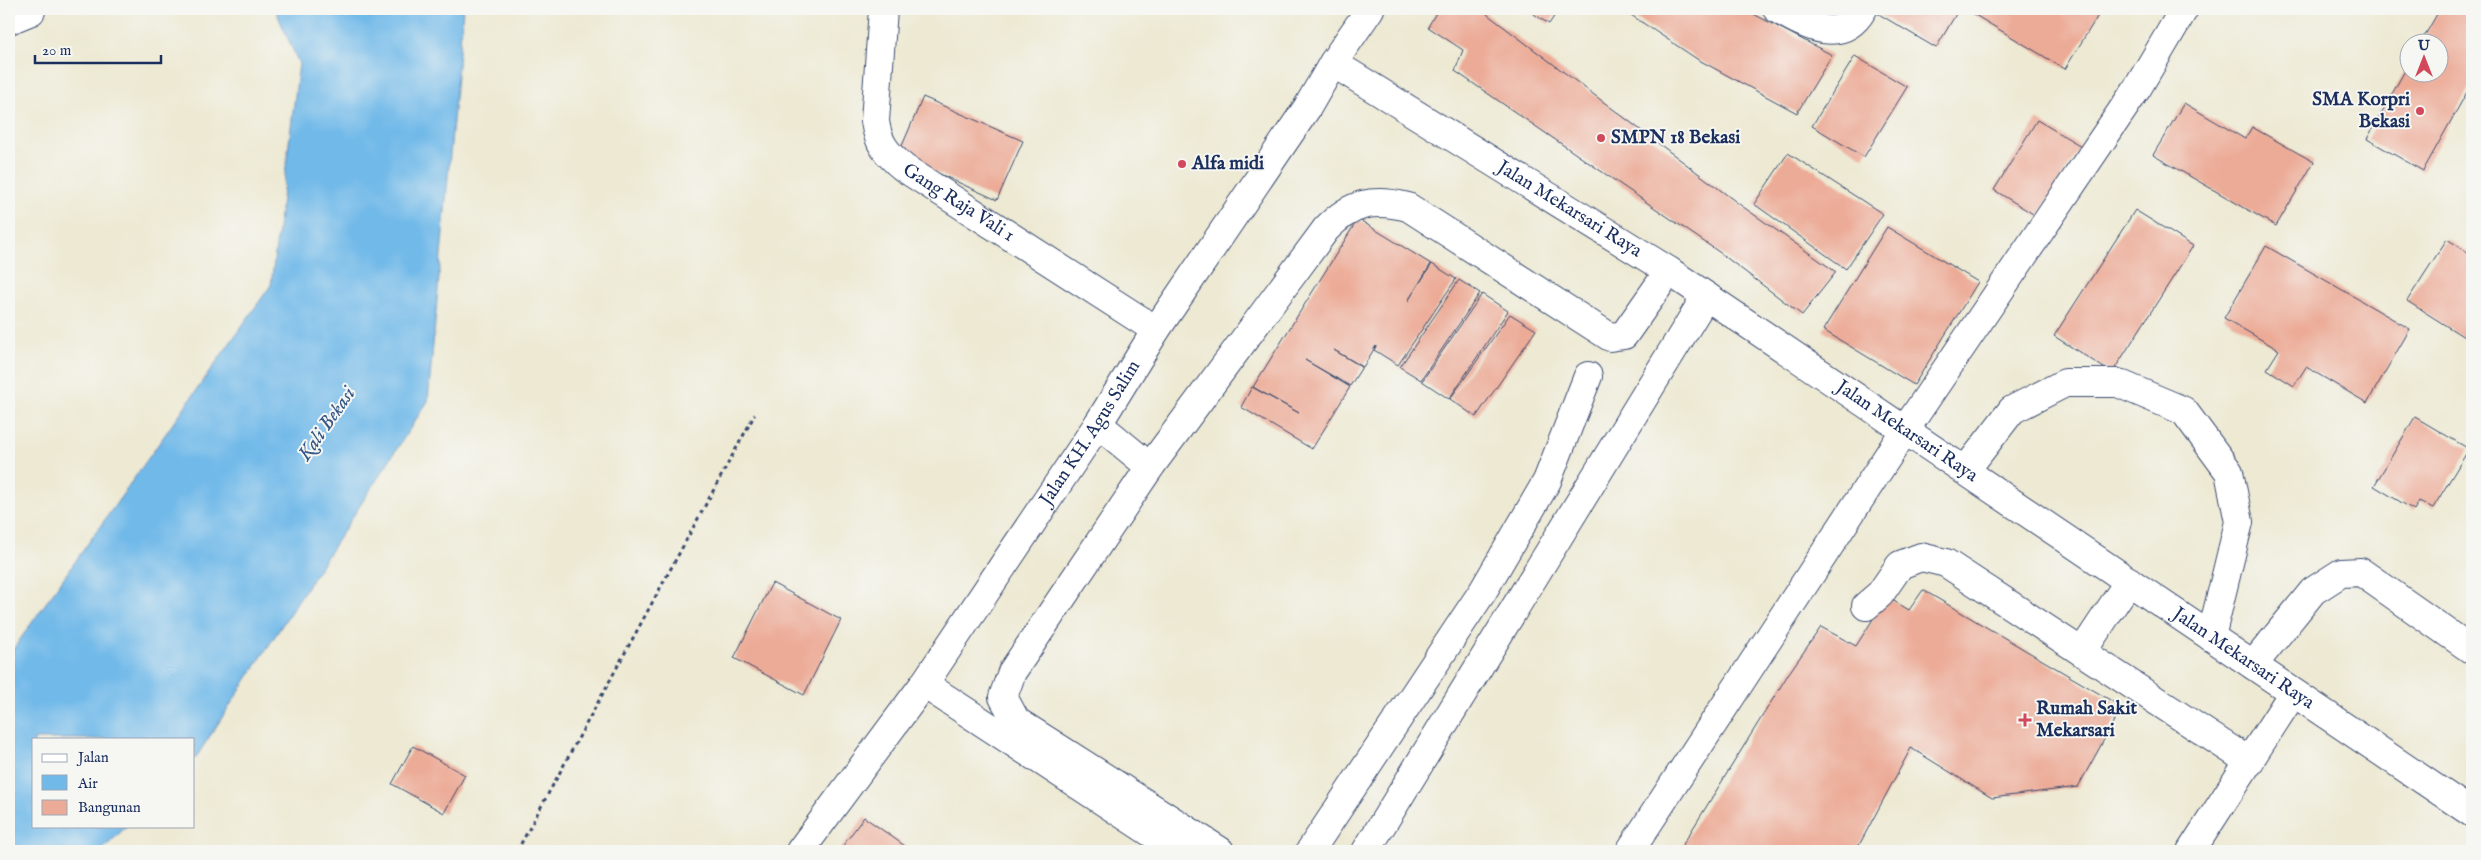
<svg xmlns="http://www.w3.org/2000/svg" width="2481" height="860" font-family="'IM FELL English',serif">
<rect width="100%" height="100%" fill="#f6f6f2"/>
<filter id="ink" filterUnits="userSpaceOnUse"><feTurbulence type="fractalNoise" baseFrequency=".02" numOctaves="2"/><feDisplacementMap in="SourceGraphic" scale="10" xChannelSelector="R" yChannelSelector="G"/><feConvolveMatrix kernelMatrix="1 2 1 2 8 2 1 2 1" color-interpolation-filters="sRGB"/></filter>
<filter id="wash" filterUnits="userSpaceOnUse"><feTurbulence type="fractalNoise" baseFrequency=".0096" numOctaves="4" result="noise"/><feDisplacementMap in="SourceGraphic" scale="20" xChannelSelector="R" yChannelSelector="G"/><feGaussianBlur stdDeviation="1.12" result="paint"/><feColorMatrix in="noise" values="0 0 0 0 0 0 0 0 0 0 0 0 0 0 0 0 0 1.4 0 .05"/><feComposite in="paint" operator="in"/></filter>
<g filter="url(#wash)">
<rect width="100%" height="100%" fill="#ede9d3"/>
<!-- water -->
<path fill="#71b9e9" stroke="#4674a4" d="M275,9H463L428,401L195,759L194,739H34V826H127L101,851H9V655L271,285L299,64Z"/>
<g id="blocks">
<!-- building -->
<g fill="#ecab97">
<path d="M1438,9H1483L1488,15L1739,204L1836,272L1802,315L1719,252L1455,71L1463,50L1428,27Z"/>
<path d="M1526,9H1559L1549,24Z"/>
<path d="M1622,9H1744L1832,55L1797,113L1697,59Z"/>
<path d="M1879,9H1964L1962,12L1959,9L1936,48L1877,13Z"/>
<path d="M1972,9H2102L2065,69L1970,12Z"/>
<path d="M2440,9H2472V83L2423,171L2367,139L2408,65V72H2438V42H2421Z"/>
<path d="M1855,56L1907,87L1864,157L1812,126Z"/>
<path d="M923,97L1023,141L997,200L898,155Z"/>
<path d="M2184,103L2245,139L2252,127L2314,162L2276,226L2153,155Z"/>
<path d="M2037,120L2081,146L2038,217L1994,190Z"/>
<path d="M1788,153L1883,214L1846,269L1754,204Z"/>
<path d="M2135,210L2193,246L2112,373L2054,336Z"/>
<path d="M1358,219L1431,264L1408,301L1432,264L1456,279L1398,365L1374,350L1376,346L1363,367L1334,350L1362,367L1350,386L1305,360L1350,387L1312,449L1241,407L1252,387L1299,413L1253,387Z"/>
<path d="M1887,227L1978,282L1914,385L1823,330Z"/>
<path d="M2447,239L2472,255V342L2407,301Z"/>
<path d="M2266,246L2410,329L2367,403L2306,367L2294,386L2267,369L2279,350L2224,318Z"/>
<path d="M1459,280L1480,293L1421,380L1400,367Z"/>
<path d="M1482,294L1508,311L1449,399L1422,381Z"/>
<path d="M1510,314L1536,330L1476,417L1450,399Z"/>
<path d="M2415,417L2469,449L2433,508L2419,501L2414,510L2374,486Z"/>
<path d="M772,583L841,620L804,695L734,658Z"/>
<path d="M1923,590L2122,707L2078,787L1992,798L1911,748L1856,851H1690L1682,846L1789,673L1821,627L1856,646L1887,597L1909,610Z"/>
<path d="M413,746L465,775L444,813L392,784Z"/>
<path d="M864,817L912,851H839Z"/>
</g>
</g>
</g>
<g filter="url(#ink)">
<use href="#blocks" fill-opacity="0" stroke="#3a4b70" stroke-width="1"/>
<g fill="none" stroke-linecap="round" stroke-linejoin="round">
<!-- minor casing -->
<g stroke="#3a4b70" stroke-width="30">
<g id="minor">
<path id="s1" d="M883,9L875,121C878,144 887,154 904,168L1156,330"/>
<path d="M1777,9C1804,24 1841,47 1863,9"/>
<path d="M9,20L31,11"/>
<path id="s2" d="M1333,63L1669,271L2472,813"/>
<path d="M1098,424L1150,467"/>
<path d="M1965,471L2012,410L2065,383H2118L2184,411L2229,472L2239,522L2211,637"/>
<path d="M1866,606L1880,594L1900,565L1921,557L1946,563L2250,762"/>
<path d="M2082,652L2129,581"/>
<path d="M2253,665L2313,591L2341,573L2361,572L2472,650"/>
<path d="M924,684L1179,851"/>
<path id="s3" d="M800,851L924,684L1098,424L1156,330L1307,108L1333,63L1370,9"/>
<path d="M1220,851L1016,721L1003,697L1012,672L1150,467L1326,229C1351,203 1373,198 1408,207L1610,337L1624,335L1669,271"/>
<path d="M1310,851L1483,591L1547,481L1588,376"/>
<path d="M1366,851L1706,296"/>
<path d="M1630,851L1905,430L2138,87L2184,9"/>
<path d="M2191,851L2293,693"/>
</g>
</g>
<!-- path -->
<path stroke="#3a4b70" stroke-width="3" stroke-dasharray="4 4" stroke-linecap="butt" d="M517,851L755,414"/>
<!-- minor -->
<use href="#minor" stroke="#fff" stroke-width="28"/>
</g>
</g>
<!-- markers -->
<g fill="#d1495b" stroke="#f6f6f2" stroke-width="2">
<circle cx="2420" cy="111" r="5"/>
<circle cx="1601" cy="138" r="5"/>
<circle cx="1182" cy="164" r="5"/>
<path d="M2022.5 712.5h5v5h5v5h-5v5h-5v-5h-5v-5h5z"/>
</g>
<g text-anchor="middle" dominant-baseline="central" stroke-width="4" stroke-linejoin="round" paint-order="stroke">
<!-- poi labels -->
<g font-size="19" font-weight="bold" fill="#1b2f5e" stroke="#f6f6f2" text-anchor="start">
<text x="2410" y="100" text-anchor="end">SMA Korpri<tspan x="2410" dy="22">Bekasi</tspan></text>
<text x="1611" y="138">SMPN 18 Bekasi</text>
<text x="1192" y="164">Alfa midi</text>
<text x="2036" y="709">Rumah Sakit<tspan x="2036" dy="22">Mekarsari</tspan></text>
</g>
<!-- street labels -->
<g font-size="19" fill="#1b2f5e" stroke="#f6f6f2">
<text stroke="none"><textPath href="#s1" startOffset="234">Gang Raja Vali 1</textPath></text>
<text stroke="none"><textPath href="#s2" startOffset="278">Jalan Mekarsari Raya</textPath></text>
<text stroke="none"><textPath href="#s2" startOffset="682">Jalan Mekarsari Raya</textPath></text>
<text stroke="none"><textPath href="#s3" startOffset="509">Jalan KH. Agus Salim</textPath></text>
<text stroke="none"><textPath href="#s2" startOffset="1088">Jalan Mekarsari Raya</textPath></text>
</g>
<!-- water labels -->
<g font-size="20" font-style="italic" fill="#355888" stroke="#f6f6f2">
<text transform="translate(327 424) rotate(-55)">Kali Bekasi</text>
</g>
</g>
<!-- margin -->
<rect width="2481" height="860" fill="none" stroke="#f6f6f2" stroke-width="30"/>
<!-- legend -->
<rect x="32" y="738" width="162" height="90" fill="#f6f6f2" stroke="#9ea6b7"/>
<rect x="42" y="754" width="25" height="8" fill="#ffffff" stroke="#9ea6b7"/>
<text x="78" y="762" font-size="15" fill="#1b2f5e">Jalan</text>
<rect x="42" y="775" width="25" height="15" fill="#71b9e9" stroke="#9ea6b7"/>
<text x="78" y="788" font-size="15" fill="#1b2f5e">Air</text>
<rect x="42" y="800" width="25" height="15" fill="#ecab97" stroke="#9ea6b7"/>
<text x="78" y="812" font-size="15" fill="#1b2f5e">Bangunan</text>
<!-- north arrow -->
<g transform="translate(2424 58)"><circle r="24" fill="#f6f6f2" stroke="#9ea6b7"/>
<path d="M0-4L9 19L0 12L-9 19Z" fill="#d1495b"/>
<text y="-8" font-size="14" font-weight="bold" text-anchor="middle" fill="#1b2f5e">U</text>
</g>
<!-- scale -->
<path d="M35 55v8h126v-8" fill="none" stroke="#1b2f5e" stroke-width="2.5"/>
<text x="42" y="55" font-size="15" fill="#1b2f5e" stroke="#f6f6f2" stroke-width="4" paint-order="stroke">20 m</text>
</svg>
